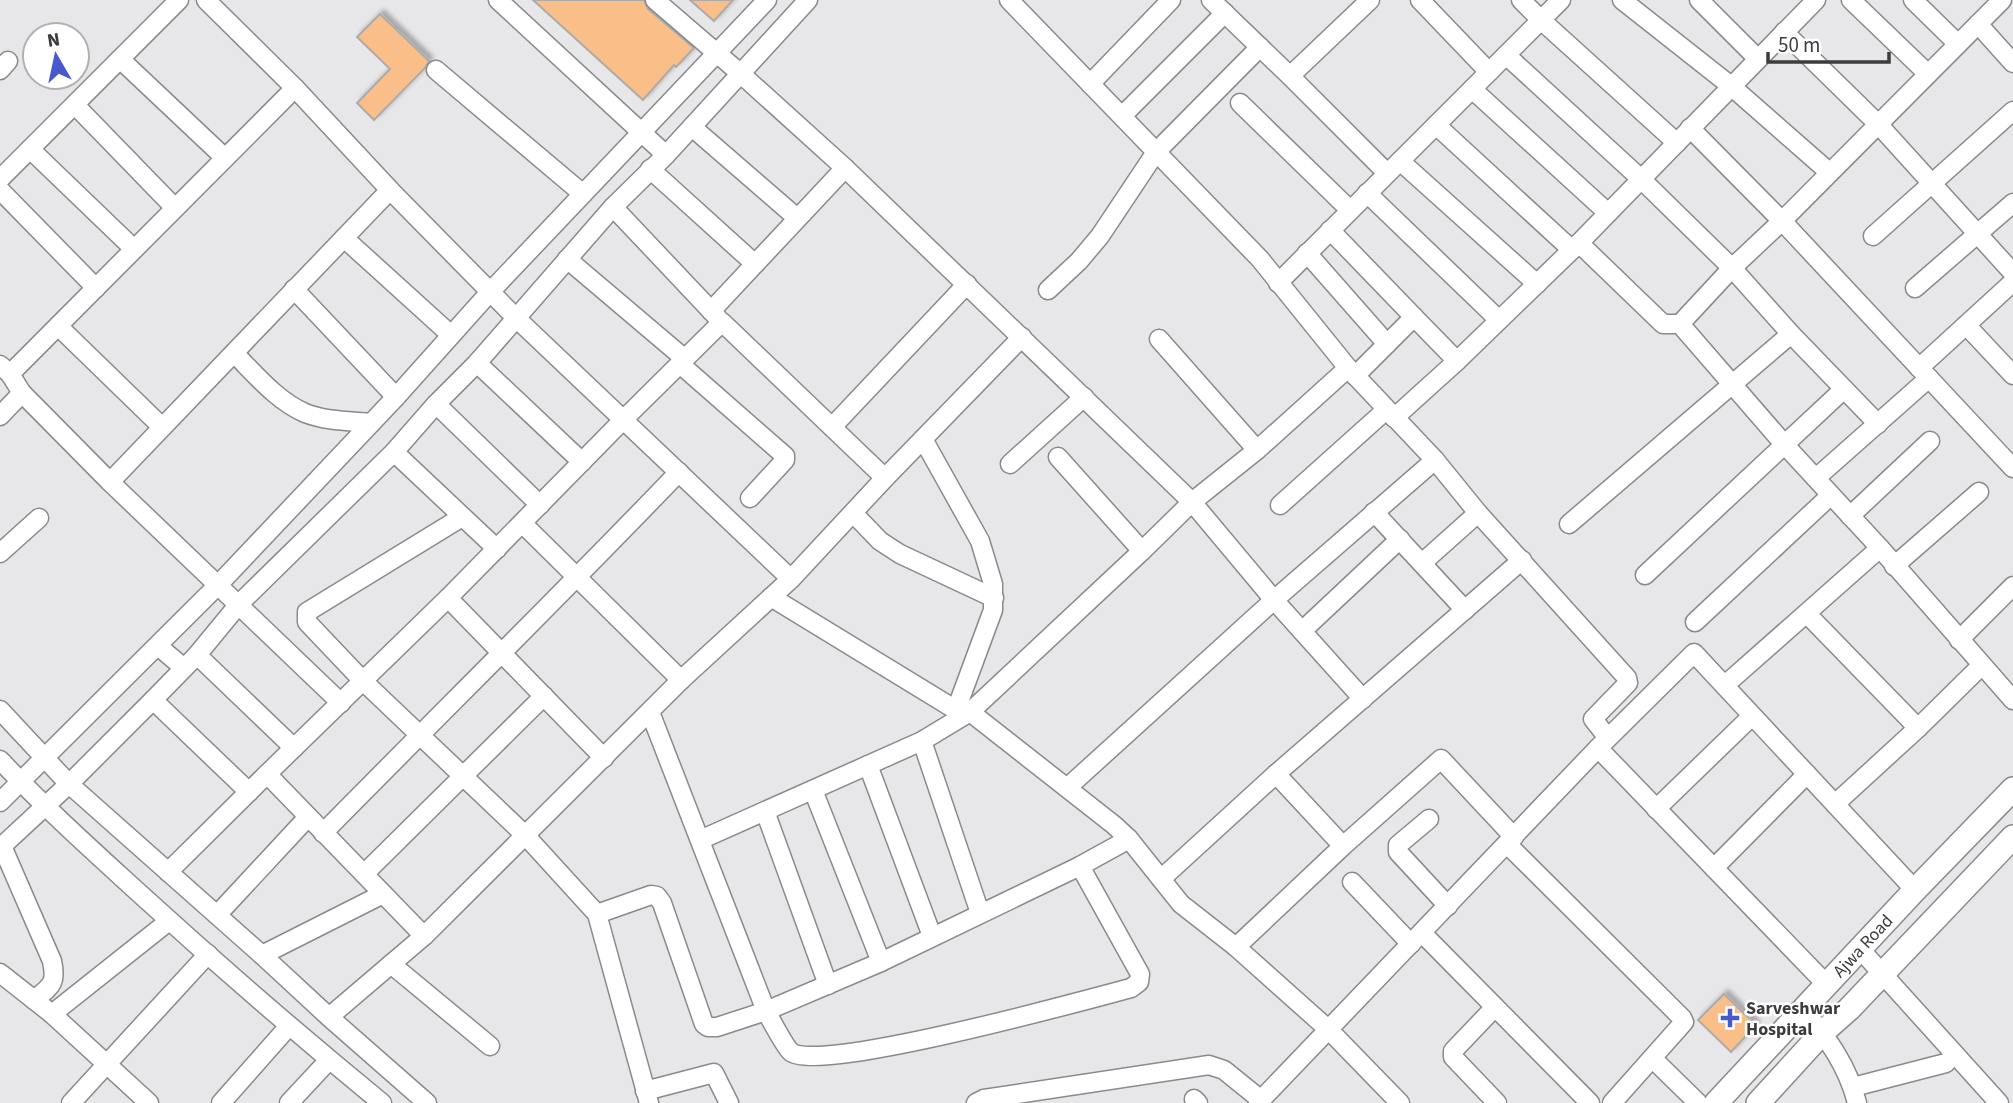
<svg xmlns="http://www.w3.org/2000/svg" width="2013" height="1103" font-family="'Source Sans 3',sans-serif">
<defs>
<filter id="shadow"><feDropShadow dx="4" dy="-4" stdDeviation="2" flood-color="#0004"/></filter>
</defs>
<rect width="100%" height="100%" fill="#e7e7ea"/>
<!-- building -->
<g fill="#fabe89" stroke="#adaba9" stroke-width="2" filter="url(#shadow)">
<path d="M533,0H644L648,9L694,48L676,67L674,65L643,100Z"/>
<path d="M690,0H733L714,21Z"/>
<path d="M380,14L429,61L425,68L374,120L357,103L390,69L357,37Z"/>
<path d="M1724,994L1756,1025L1731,1052L1698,1020Z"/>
</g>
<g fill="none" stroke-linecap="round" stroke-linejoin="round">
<!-- minor casing -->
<g stroke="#8a8a8d" stroke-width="21">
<g id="minor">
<path d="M206,0L295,88L390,190L515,317L791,579"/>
<path d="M498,0L666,155"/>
<path d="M655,0L741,74L845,168L1192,502L1274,600L1363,699"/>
<path d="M1009,0L1260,259L1348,368L1435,460L1478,513L1627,678L1628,683L1593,719L1608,738"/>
<path d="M1211,0L1290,76L1387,173"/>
<path d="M1420,0L1489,72"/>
<path d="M1521,0L1541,20L1677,143"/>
<path d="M1622,0L1731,86L1829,172"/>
<path d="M1699,0L1758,59"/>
<path d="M1851,0L1928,74"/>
<path d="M1913,0L1958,44"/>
<path d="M2002,0L1782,221L1732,268L1680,324L1784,444L1880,548L2013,700"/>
<path d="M1978,24L2013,63"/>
<path d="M1784,32L1878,124L2013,273"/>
<path d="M1506,55L1641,179L1732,268L1791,334L1878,424"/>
<path d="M120,59L225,158"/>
<path d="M0,70L8,61"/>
<path d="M436,70L583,194"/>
<path d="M1290,76L1370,0"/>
<path d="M1090,84L1171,0"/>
<path d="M1472,89L1608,213"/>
<path d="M1240,103L1350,210"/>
<path d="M75,105L175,208"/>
<path d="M1122,116L1225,13"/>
<path d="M1436,125L1572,250"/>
<path d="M692,127L797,218"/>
<path d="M1690,128L1782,221L2013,468"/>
<path d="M30,149L134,249"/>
<path d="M1400,161L1537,284"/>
<path d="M650,169L755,264"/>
<path d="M0,179L179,0"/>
<path d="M0,190L96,288"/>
<path d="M1367,193L1499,320"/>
<path d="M613,207L717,317"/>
<path d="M1330,230L1414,317"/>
<path d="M1873,236L2013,111"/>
<path d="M344,238L451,335"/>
<path d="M1307,253L1387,344"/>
<path d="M567,259L685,359"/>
<path d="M1278,283L1561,0"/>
<path d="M1915,288L2013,203"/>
<path d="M294,289L396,397"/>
<path d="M1048,290L1079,261L1100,236L1156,152L1260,47"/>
<path d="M711,311L845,168"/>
<path d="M1680,324H1663L1579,243L1816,0"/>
<path d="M1966,325L2013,375"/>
<path d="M58,326L162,427"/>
<path d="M1159,339L1257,450"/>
<path d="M234,353C255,374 277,401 305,413C325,421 349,421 371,423"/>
<path d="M1457,361L1579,243"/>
<path d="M477,363L582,462"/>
<path d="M680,364L785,456V460L750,498"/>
<path d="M0,365L10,374L22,393L110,482L341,703"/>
<path d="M1919,368L2013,282"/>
<path d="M10,374L295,88"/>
<path d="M1355,376L1414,317L1457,361L1394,418"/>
<path d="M436,404L540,505"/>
<path d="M0,416L22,393"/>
<path d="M832,427L967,284"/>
<path d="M923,439L980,541L993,584V610L956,710"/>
<path d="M394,452L497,549"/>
<path d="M1058,457L1142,551"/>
<path d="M1010,464L1084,397"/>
<path d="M1816,478L1929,378"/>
<path d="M110,482L390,190"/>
<path d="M1280,505L1386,410"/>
<path d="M1374,512L1465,610"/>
<path d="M853,513L880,541L900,554L994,598"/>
<path d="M1850,516L1930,441"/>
<path d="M462,517L307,612V622L363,681L525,835L597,914L649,1103"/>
<path d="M523,524L681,680"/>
<path d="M1569,524L1791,334"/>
<path d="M0,553L39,518"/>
<path d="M1422,563L1478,513"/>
<path d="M1894,566L1979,492"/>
<path d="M1645,575L1844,389"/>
<path d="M771,597L956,710L970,712L1114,825L1129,839L1181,904L1236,947L1329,1030L1400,1103"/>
<path d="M448,598L604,758"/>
<path d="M1807,614L1918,728"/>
<path d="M1695,622L1830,496"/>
<path d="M1302,631L1400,539"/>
<path d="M1959,640L2013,586"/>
<path d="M158,646L184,668"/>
<path d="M197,655L294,748"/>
<path d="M1725,685L1880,548"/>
<path d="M153,700L249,792"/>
<path d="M0,710L69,784L262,955L329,1017L427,1103"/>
<path d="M650,712L766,1011L881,962L1080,866L1129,839"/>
<path d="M922,741L980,913"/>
<path d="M1598,748L1827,985"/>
<path d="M0,760C44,807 92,850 139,893C218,965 299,1035 382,1103"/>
<path d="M868,765L932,936"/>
<path d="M1276,774L1343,846L1441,759L1514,837"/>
<path d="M1068,787L1274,600L1435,460"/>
<path d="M813,790L881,962"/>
<path d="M0,802L218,585L396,397L490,292L767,0"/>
<path d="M1835,804L1918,728L1982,665"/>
<path d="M1656,809L1752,716"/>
<path d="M765,811L828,985"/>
<path d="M1429,819L1398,845V852L1448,906"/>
<path d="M323,833C442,712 562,594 679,472"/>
<path d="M700,840L922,741L970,712L1142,551L1192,502L1257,450L1348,368"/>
<path d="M1507,844L1682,1018L1684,1022L1612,1103"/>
<path d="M2,846L52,961C57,984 51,986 34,1000"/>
<path d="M0,848L69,784L153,700L197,655L239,604L394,452L436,404L477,363L613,207L666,155L808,0"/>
<path d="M1714,868L1807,774"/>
<path d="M168,872L267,774"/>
<path d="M364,874L544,696"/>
<path d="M1161,879L1276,774L1522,560"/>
<path d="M1352,882L1411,944"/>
<path d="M597,914L651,895L657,896L662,903L704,1024L708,1027H717L766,1011C771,1020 785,1047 791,1052C818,1074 1086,1000 1131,988L1139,982L1140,974L1080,866"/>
<path d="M217,915L308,817"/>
<path d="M1422,933L1590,1103"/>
<path d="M424,936L267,774L448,598L624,419L722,322L885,478"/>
<path d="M1236,947L1343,846"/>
<path d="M1860,949L1999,1103"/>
<path d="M262,955L383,894"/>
<path d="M391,964L490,1046"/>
<path d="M0,973L52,1014L169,921"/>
<path d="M1495,1007L1453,1051V1057L1497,1103"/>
<path d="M1803,1010C1828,1038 1848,1067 1857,1103"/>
<path d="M52,1014L149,1103"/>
<path d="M329,1017L424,936L681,680L791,579L885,478L1022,337"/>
<path d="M1652,1058L1698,1103"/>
<path d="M1853,1087L1946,1063"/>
<path d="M645,1091L714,1073L729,1103"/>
<path d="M1194,1099L1198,1103"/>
<path d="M71,1103L208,954"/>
<path d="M221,1103L289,1026"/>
<path d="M289,1103L329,1060"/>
<path d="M976,1103L984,1099L1209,1065L1224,1070L1261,1100"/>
<path d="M1258,1103L1598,748L1694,653L1915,890"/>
</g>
</g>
<!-- major casing -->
<g stroke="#8a8a8d" stroke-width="26">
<g id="major">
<path id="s1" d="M1716,1103L1915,890L2013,789"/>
<path d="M1758,1103L1823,1032L1849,1009L2013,837"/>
</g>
</g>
<!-- minor -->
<use href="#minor" stroke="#fff" stroke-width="18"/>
<!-- major -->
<use href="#major" stroke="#fff" stroke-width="23"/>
</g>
<!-- markers -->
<path fill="#4858cd" stroke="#fff" stroke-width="2.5" d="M1726.5 1007.5h7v7h7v7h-7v7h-7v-7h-7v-7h7z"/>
<g text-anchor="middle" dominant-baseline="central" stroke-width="5" stroke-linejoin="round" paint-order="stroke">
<!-- street labels -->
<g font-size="18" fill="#3c3c3d" stroke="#fff">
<text stroke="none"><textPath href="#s1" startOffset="215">Ajwa Road</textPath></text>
</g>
<!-- poi labels -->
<g font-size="18" font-weight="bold" fill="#3c3c3d" stroke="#fff" text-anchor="start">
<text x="1746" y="1008">Sarveshwar<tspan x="1746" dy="21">Hospital</tspan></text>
</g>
</g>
<!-- north arrow -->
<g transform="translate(56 56) rotate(351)"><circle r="33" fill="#ffffff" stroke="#b1b1b1" stroke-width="2"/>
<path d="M0-5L12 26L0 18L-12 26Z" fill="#4858cd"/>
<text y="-10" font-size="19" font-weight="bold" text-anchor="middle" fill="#3c3c3d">N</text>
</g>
<!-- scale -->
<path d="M1768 52v10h121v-10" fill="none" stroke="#3c3c3d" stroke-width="3.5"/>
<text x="1778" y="52" font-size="21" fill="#3c3c3d" stroke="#ffffff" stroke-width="5" paint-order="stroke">50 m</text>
</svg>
